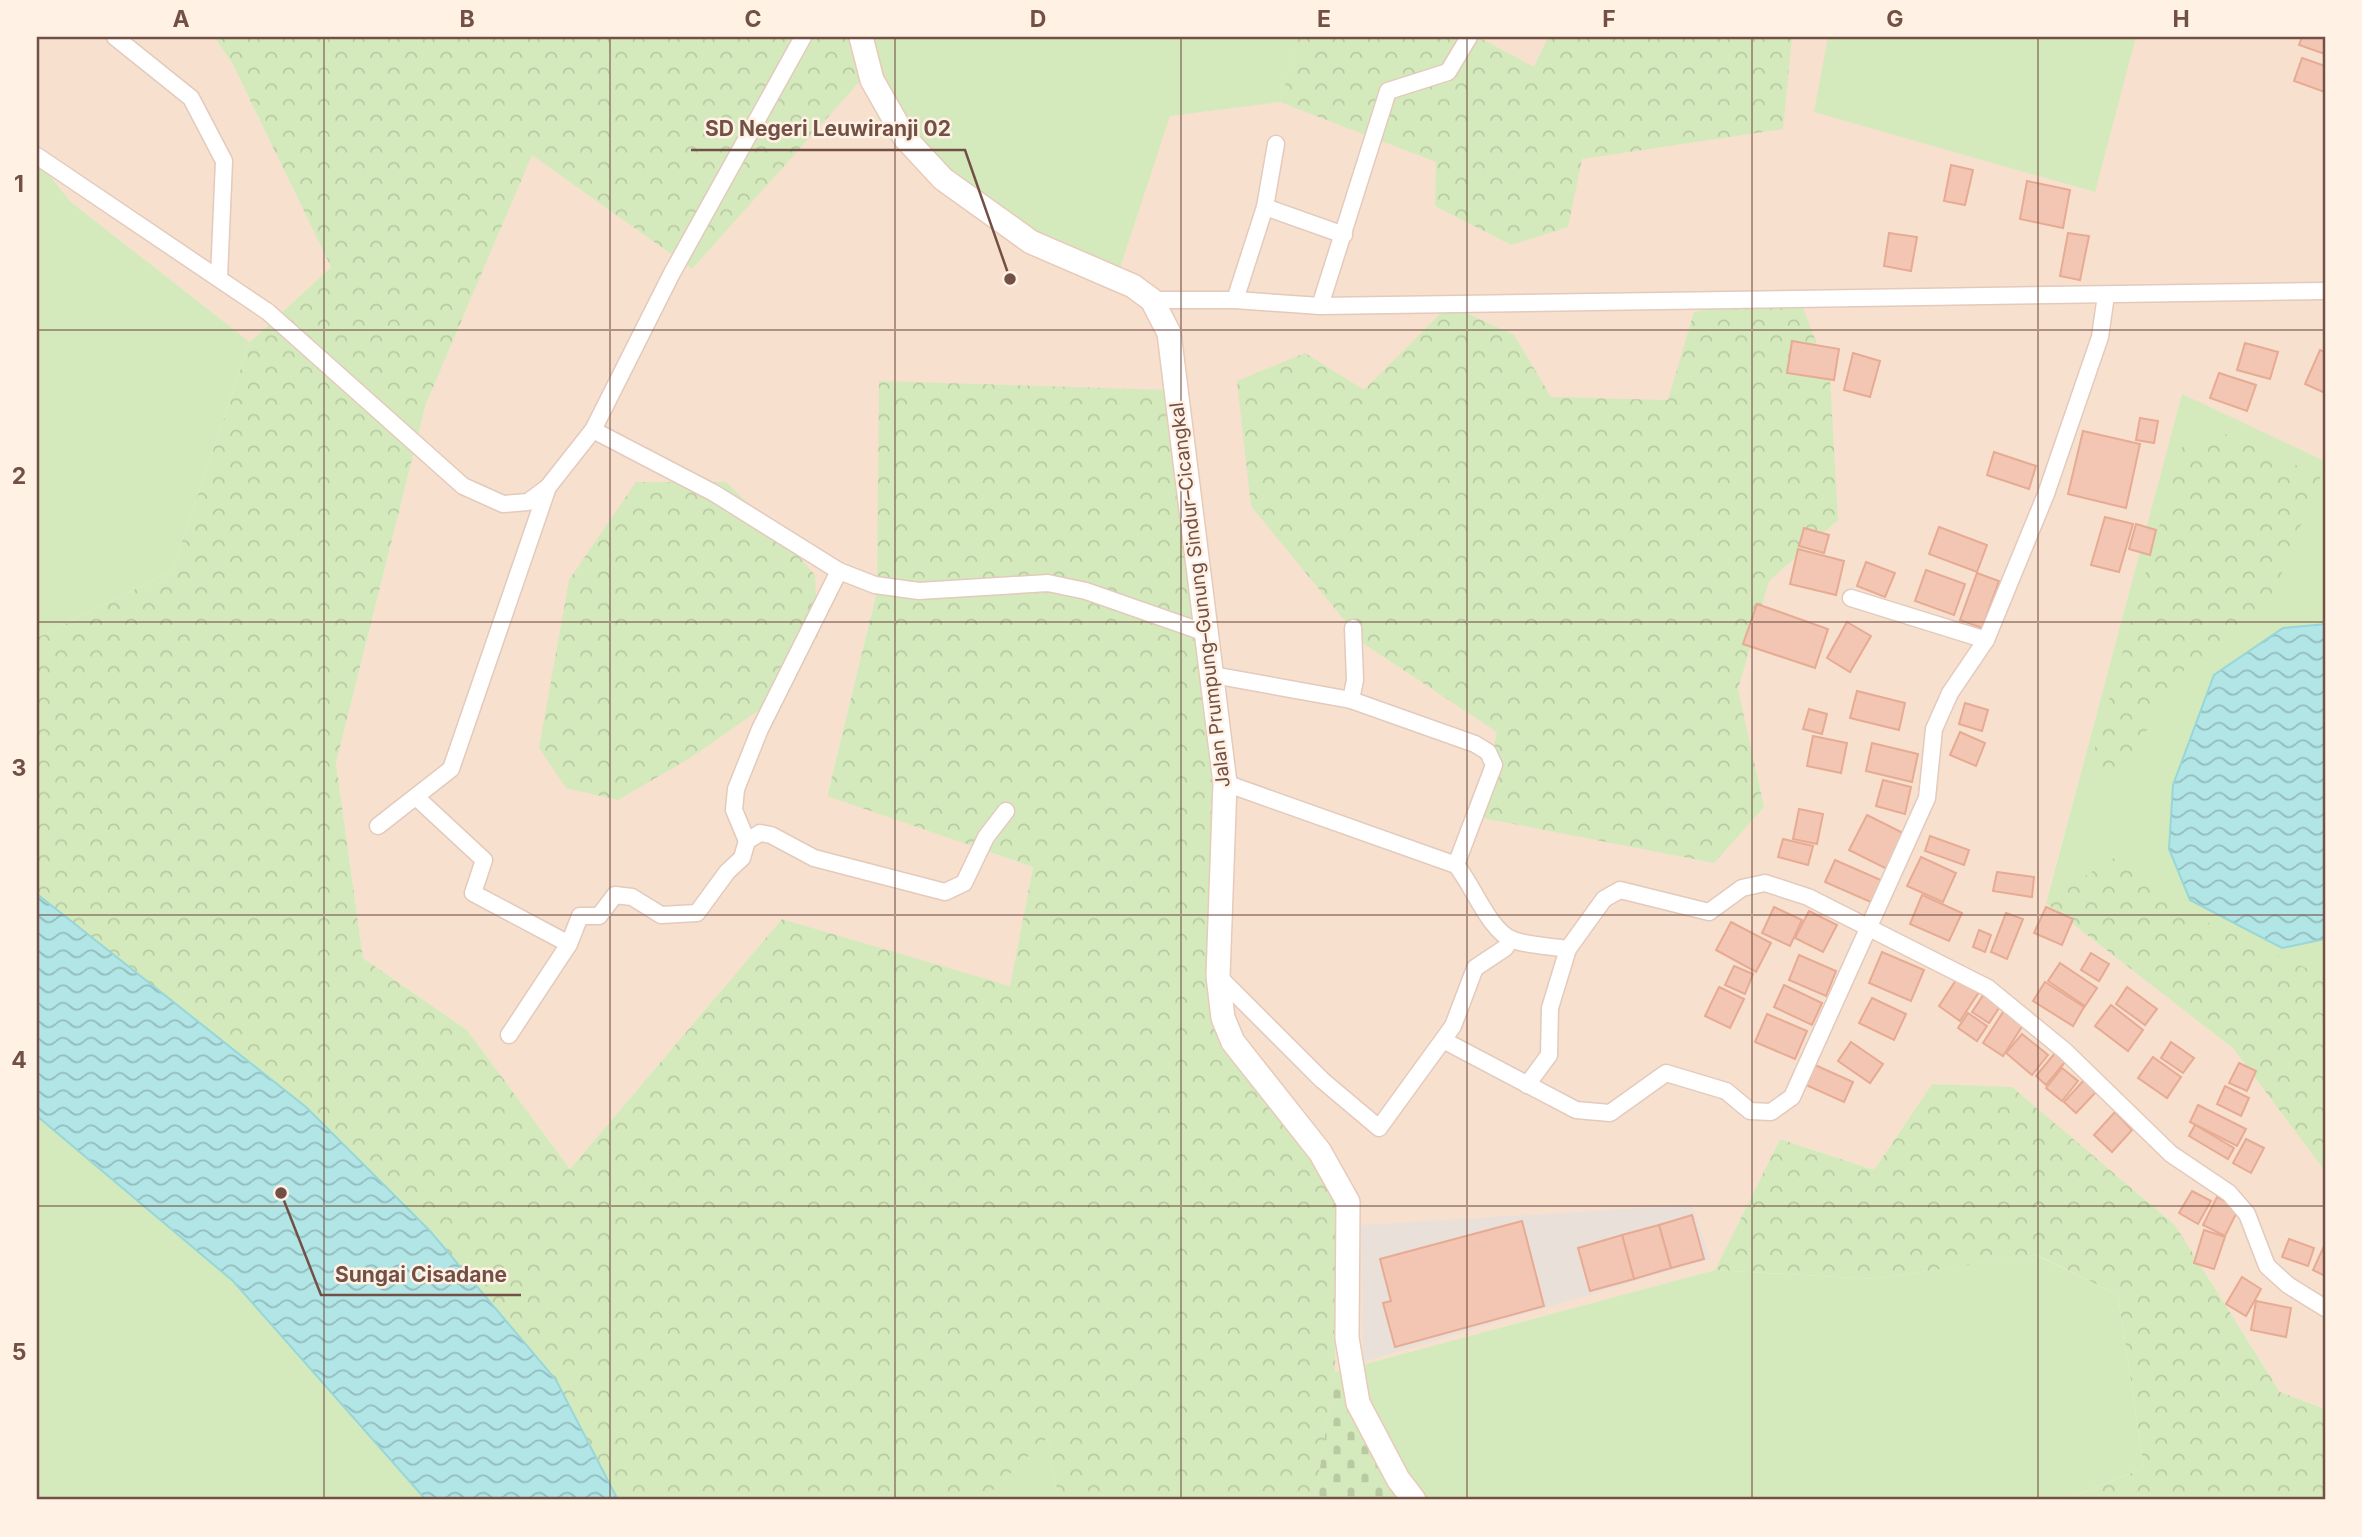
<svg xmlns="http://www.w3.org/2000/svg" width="2362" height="1537" font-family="Inter,sans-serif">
<defs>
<pattern id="forest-crowns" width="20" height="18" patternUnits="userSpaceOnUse" patternTransform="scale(1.75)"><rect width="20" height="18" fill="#d4eabc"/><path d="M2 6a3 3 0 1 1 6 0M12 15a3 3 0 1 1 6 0" fill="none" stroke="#b9caa3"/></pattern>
<pattern id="cemetery-stones" width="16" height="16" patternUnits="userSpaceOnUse" patternTransform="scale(1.75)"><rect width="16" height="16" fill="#d4eabc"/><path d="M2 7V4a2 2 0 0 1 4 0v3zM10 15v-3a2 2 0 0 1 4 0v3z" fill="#b9caa3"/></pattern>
<pattern id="water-waves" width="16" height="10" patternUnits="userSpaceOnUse" patternTransform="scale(1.75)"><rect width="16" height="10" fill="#b1e5e6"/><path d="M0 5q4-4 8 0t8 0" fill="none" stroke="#94bcbc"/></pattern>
</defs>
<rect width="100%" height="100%" fill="#fdeddd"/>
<!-- residential -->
<g fill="#f7e0ce">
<path d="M37,37H214L232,63L331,267L250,342L71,202L37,160Z"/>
<path d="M855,37H2325V461L2182,395L2046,902L2233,1048L2325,1171V1409L2280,1392L2175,1225L2012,1088L1932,1084L1874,1170L1780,1139L1715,1270L1335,1372L1338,1213L877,591L827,795L1033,867L1010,987L782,919L570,1169L467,1030L363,958L336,763L426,404L532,154L692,269Z"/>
</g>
<!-- industrial -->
<path fill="#eae0da" d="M1692,1205L1710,1259L1363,1362L1361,1225Z"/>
<!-- green -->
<g fill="#d4eabc">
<path d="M855,37H1299L1280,102L1170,116L1115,283L955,202L888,138L860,81Z"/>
<path d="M1828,37H2136L2095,192L1814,112Z"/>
<path d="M37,160L71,202L250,342L172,571L37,638Z"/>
<path d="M2182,394L2325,461V1171L2233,1048L2046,903Z"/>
<path d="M37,1116L233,1281L426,1500H37Z"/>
<path d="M2036,1255L2118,1295L2144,1468L2074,1496L2071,1500H1315L1335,1372L1715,1270L1874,1279Z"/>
<path d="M1047,1437L1059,1500H983Z"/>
</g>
<!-- forest -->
<g fill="url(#forest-crowns)">
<path d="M214,37H855L860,81L692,269L532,155L426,404L336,763L363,958L467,1030L570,1169L782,919L1010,986L1033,867L827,796L877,591L879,381L1168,390L1216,748L1218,1012L1319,1137L1338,1213L1335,1372L1315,1500H1059L1047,1438L983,1500H618L556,1380L306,1107L37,894V638L172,571L250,342L331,267L232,63Z"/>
<path d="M1299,37H1478L1534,67L1548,37H1792L1783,129L1582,159L1568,227L1511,245L1435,206L1436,162L1280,102Z"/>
<path d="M1798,295L1830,378L1838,520L1769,581L1738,689L1764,807L1714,863L1478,817L1497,732L1364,644L1251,506L1237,381L1305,353L1364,390L1449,305L1514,335L1551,397L1668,400L1694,312Z"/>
<path d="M2225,434L2321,476L2269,604L2182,672L2118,778L2088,772L2185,437Z"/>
<path d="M636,482H726L772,526L815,575L818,636L766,705L690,758L618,800L566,788L539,748L569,580Z"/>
<path d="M2112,858L2149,875L2179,909L2325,977V1171L2233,1048L2046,903Z"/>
<path d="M1932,1084L2012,1087L2175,1225L2280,1392L2325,1409V1500H2071L2074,1496L2144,1468L2118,1295L2037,1255L1874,1279L1715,1270L1780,1139L1874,1170Z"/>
</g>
<!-- cemetery -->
<path fill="url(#cemetery-stones)" d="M1335,1372L1389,1464L1418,1500H1315Z"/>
<!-- water -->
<g fill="url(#water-waves)" stroke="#97d6d9" stroke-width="2">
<path d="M2325,624V939L2282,948L2190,900L2169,849L2173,785L2214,675L2283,628Z"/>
<path d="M37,894L306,1107L430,1231L556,1380L618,1500H426L233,1281L37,1116Z"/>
</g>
<!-- building -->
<g fill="#f3c6b4" stroke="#e7aa93" stroke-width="2">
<path d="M2302,37H2325V54L2299,45Z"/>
<path d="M2302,58L2325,66V92L2294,81Z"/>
<path d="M1951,165L1973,170L1965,205L1944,201Z"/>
<path d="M2027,181L2070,190L2063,228L2020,219Z"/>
<path d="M1889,233L1917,237L1911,271L1884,266Z"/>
<path d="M2068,233L2089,236L2080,280L2060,276Z"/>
<path d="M1792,341L1839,349L1834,380L1787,373Z"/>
<path d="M2245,343L2278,352L2270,379L2237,370Z"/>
<path d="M2320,350L2325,352V393L2305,384Z"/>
<path d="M1853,353L1880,361L1870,397L1844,390Z"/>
<path d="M2219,373L2256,385L2247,411L2210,398Z"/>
<path d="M2140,418L2158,421L2154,443L2136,440Z"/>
<path d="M2083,431L2140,444L2126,508L2068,494Z"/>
<path d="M1994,452L2036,466L2029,489L1987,475Z"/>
<path d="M2105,517L2133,524L2119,572L2091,565Z"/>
<path d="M2136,524L2156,530L2150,555L2129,549Z"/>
<path d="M1939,527L1987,545L1977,572L1929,554Z"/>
<path d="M1804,528L1829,535L1824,553L1799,546Z"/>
<path d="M1798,549L1844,561L1836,595L1790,584Z"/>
<path d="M1866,562L1895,573L1885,597L1857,586Z"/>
<path d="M1926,570L1965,584L1954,615L1915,601Z"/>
<path d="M1977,573L1999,581L1982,628L1960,620Z"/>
<path d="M1757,604L1828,629L1815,668L1743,644Z"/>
<path d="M1847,622L1871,636L1850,672L1827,658Z"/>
<path d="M1857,691L1905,703L1899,730L1850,718Z"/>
<path d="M1965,703L1988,710L1982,731L1959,724Z"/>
<path d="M1809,709L1827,714L1822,734L1803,729Z"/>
<path d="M1960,732L1985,743L1976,766L1950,755Z"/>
<path d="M1813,736L1847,743L1841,773L1807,766Z"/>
<path d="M1872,743L1918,754L1912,782L1866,771Z"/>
<path d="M1883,780L1911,787L1905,814L1876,806Z"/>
<path d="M1799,809L1823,814L1817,844L1793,839Z"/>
<path d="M1867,815L1905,834L1887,869L1849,850Z"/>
<path d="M1930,836L1969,850L1964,865L1925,851Z"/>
<path d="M1783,839L1813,846L1808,865L1778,857Z"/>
<path d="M1921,857L1956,873L1943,902L1907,886Z"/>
<path d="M1835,860L1883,881L1873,903L1825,882Z"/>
<path d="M1997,872L2034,877L2032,897L1993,891Z"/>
<path d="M1922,895L1962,913L1949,941L1910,924Z"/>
<path d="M1774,907L1802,920L1790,946L1762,933Z"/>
<path d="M2046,907L2073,919L2062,945L2034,933Z"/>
<path d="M1809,911L1837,925L1823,952L1795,938Z"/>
<path d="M2006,913L2023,919L2007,959L1991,952Z"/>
<path d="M1731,922L1771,943L1756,972L1716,950Z"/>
<path d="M1979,930L1991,935L1985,952L1973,947Z"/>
<path d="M1882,952L1924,970L1911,1001L1869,983Z"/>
<path d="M2091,953L2109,964L2099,981L2081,970Z"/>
<path d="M1799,955L1836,971L1826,996L1789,980Z"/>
<path d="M2060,963L2097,988L2085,1006L2048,981Z"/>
<path d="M1734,966L1753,974L1745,994L1725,985Z"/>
<path d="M1958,977L1979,992L1960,1021L1939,1006Z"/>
<path d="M2045,982L2084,1007L2073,1026L2033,1001Z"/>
<path d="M1784,985L1822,1003L1812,1025L1774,1007Z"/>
<path d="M1719,987L1744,999L1730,1028L1705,1016Z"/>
<path d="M2127,987L2157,1009L2145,1025L2116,1004Z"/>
<path d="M1986,991L2003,1002L1989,1023L1972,1012Z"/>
<path d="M1872,998L1906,1014L1894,1040L1859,1023Z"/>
<path d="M2111,1005L2143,1030L2128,1051L2095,1026Z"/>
<path d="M2005,1009L2025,1022L2003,1056L1983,1043Z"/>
<path d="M1968,1013L1987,1026L1977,1041L1958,1028Z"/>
<path d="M1767,1014L1807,1031L1795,1059L1755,1042Z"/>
<path d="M2022,1034L2048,1055L2032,1075L2006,1053Z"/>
<path d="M1851,1042L1883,1064L1870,1083L1838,1061Z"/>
<path d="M2171,1042L2194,1058L2183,1073L2161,1058Z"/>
<path d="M2060,1047L2070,1056L2046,1085L2036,1076Z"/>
<path d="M2153,1057L2181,1077L2167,1098L2138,1078Z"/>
<path d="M2239,1063L2256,1071L2247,1091L2229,1083Z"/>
<path d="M1815,1065L1853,1082L1844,1102L1806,1085Z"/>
<path d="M2062,1068L2078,1081L2062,1101L2046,1088Z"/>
<path d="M2084,1080L2096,1092L2076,1113L2064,1102Z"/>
<path d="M2225,1086L2249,1098L2241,1116L2217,1104Z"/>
<path d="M2198,1105L2246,1129L2237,1146L2190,1122Z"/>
<path d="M2115,1112L2132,1130L2112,1152L2094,1135Z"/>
<path d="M2195,1125L2234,1148L2228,1159L2189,1136Z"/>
<path d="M2246,1139L2264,1148L2251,1173L2233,1163Z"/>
<path d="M2192,1191L2211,1201L2198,1224L2179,1213Z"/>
<path d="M2217,1197L2239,1208L2225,1236L2203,1225Z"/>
<path d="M1692,1215L1704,1259L1671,1268L1659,1225Z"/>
<path d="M1522,1221L1544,1306L1395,1347L1383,1303L1391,1301L1380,1259Z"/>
<path d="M1659,1225L1671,1268L1634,1279L1622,1235Z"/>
<path d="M2204,1230L2225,1237L2214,1269L2194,1263Z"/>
<path d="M1622,1235L1634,1279L1590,1291L1578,1248Z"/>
<path d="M2289,1239L2314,1248L2308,1266L2282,1257Z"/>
<path d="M2325,1244V1276L2313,1270Z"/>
<path d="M2242,1277L2261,1289L2246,1316L2226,1304Z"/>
<path d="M2256,1301L2291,1308L2286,1337L2251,1330Z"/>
</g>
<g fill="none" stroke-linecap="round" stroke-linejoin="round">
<!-- minor casing -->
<g stroke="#e3cabc" stroke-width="19">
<g id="minor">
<path d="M115,37L191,98L224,161L219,278"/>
<path d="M37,156L268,312L463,486L503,504L528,502L548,487"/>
<path d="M1265,207L1344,235"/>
<path d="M1152,300H1235L1320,306L2325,291"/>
<path d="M1235,300L1265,207L1276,144"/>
<path d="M1320,306L1388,91L1448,72L1469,37"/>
<path d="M593,430L714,493L839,571L875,585L919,591L1048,583L1086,591L1206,633"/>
<path d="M1851,598L1986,640"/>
<path d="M1213,675L1351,700L1355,680L1353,628"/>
<path d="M1351,700L1475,744L1488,752L1494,765L1456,865"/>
<path d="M1225,783L1456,865C1473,885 1489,931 1513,940C1530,946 1551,946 1568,949L1604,899L1620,890L1709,912L1742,888L1765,883L1808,897L1988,988L2065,1051L2171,1154L2229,1193L2247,1214L2267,1266L2288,1285L2325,1308"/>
<path d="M416,797L484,860L473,893L569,944L509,1035"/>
<path d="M378,826L451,769L548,487L593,430L672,273L803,37"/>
<path d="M747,841L734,810L736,789L760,729L839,571"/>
<path d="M569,944L580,916H599L615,895L632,897L661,915L697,913L727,872L742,858L747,841L760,833L771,835L814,858L945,892L964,883L986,837L1006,811"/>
<path d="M1218,976L1322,1080L1379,1128L1453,1026L1475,968L1505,948L1511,939"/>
<path d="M1443,1040L1576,1110L1610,1113L1666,1073L1726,1091L1750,1111L1771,1112L1792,1097L1927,798L1934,729L1950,693L1986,640L2046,494L2100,337L2106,295"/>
<path d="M1527,1085L1549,1055L1550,1008L1568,949"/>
</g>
</g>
<!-- secondary casing -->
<g stroke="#e8cab9" stroke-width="26">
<path id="secondary" d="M861,37L872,80L905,138L943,179L1031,242L1133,286L1152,300L1169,333L1225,783L1218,976L1223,1018L1233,1042L1320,1152L1348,1202L1347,1338L1358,1403L1398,1479L1414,1500"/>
</g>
<!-- minor -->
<use href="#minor" stroke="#fff" stroke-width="16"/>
<!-- secondary -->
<use href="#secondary" stroke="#fff" stroke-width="23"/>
</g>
<!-- grid -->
<path fill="none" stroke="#735045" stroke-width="2" stroke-opacity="0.55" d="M324,37V1500M610,37V1500M895,37V1500M1181,37V1500M1467,37V1500M1752,37V1500M2038,37V1500M37,330H2325M37,622H2325M37,915H2325M37,1206H2325"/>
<g text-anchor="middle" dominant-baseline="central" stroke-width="5" stroke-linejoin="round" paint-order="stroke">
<!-- street labels -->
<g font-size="19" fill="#735045" stroke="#fff1e4">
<text transform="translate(1200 595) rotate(-97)">Jalan Prumpung–Gunung Sindur–Cicangkal</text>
</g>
</g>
<!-- callouts -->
<path fill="none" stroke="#735045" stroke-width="2.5" d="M1010 279L965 150H691M281 1193L321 1295H521"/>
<g fill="#735045" stroke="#fff1e4" stroke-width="2.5">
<circle cx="1010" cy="279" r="7"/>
<circle cx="281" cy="1193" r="7"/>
</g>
<g font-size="21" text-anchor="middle" font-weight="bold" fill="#735045" stroke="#fff1e4" stroke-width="5" stroke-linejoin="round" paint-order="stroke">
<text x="828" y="136">SD Negeri Leuwiranji 02</text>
<text x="421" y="1282">Sungai Cisadane</text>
</g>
<!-- border -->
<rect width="2362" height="1537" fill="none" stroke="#fff1e4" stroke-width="77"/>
<rect x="38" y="38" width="2286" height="1460" fill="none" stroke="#735045" stroke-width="2.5"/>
<g font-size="23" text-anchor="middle" font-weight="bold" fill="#735045">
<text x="181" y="27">A</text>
<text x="467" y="27">B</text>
<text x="753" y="27">C</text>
<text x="1038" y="27">D</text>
<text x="1324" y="27">E</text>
<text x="1609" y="27">F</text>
<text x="1895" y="27">G</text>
<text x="2181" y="27">H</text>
<text x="19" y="192">1</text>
<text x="19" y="484">2</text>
<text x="19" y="776">3</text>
<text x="19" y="1068">4</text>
<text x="19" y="1360">5</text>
</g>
</svg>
